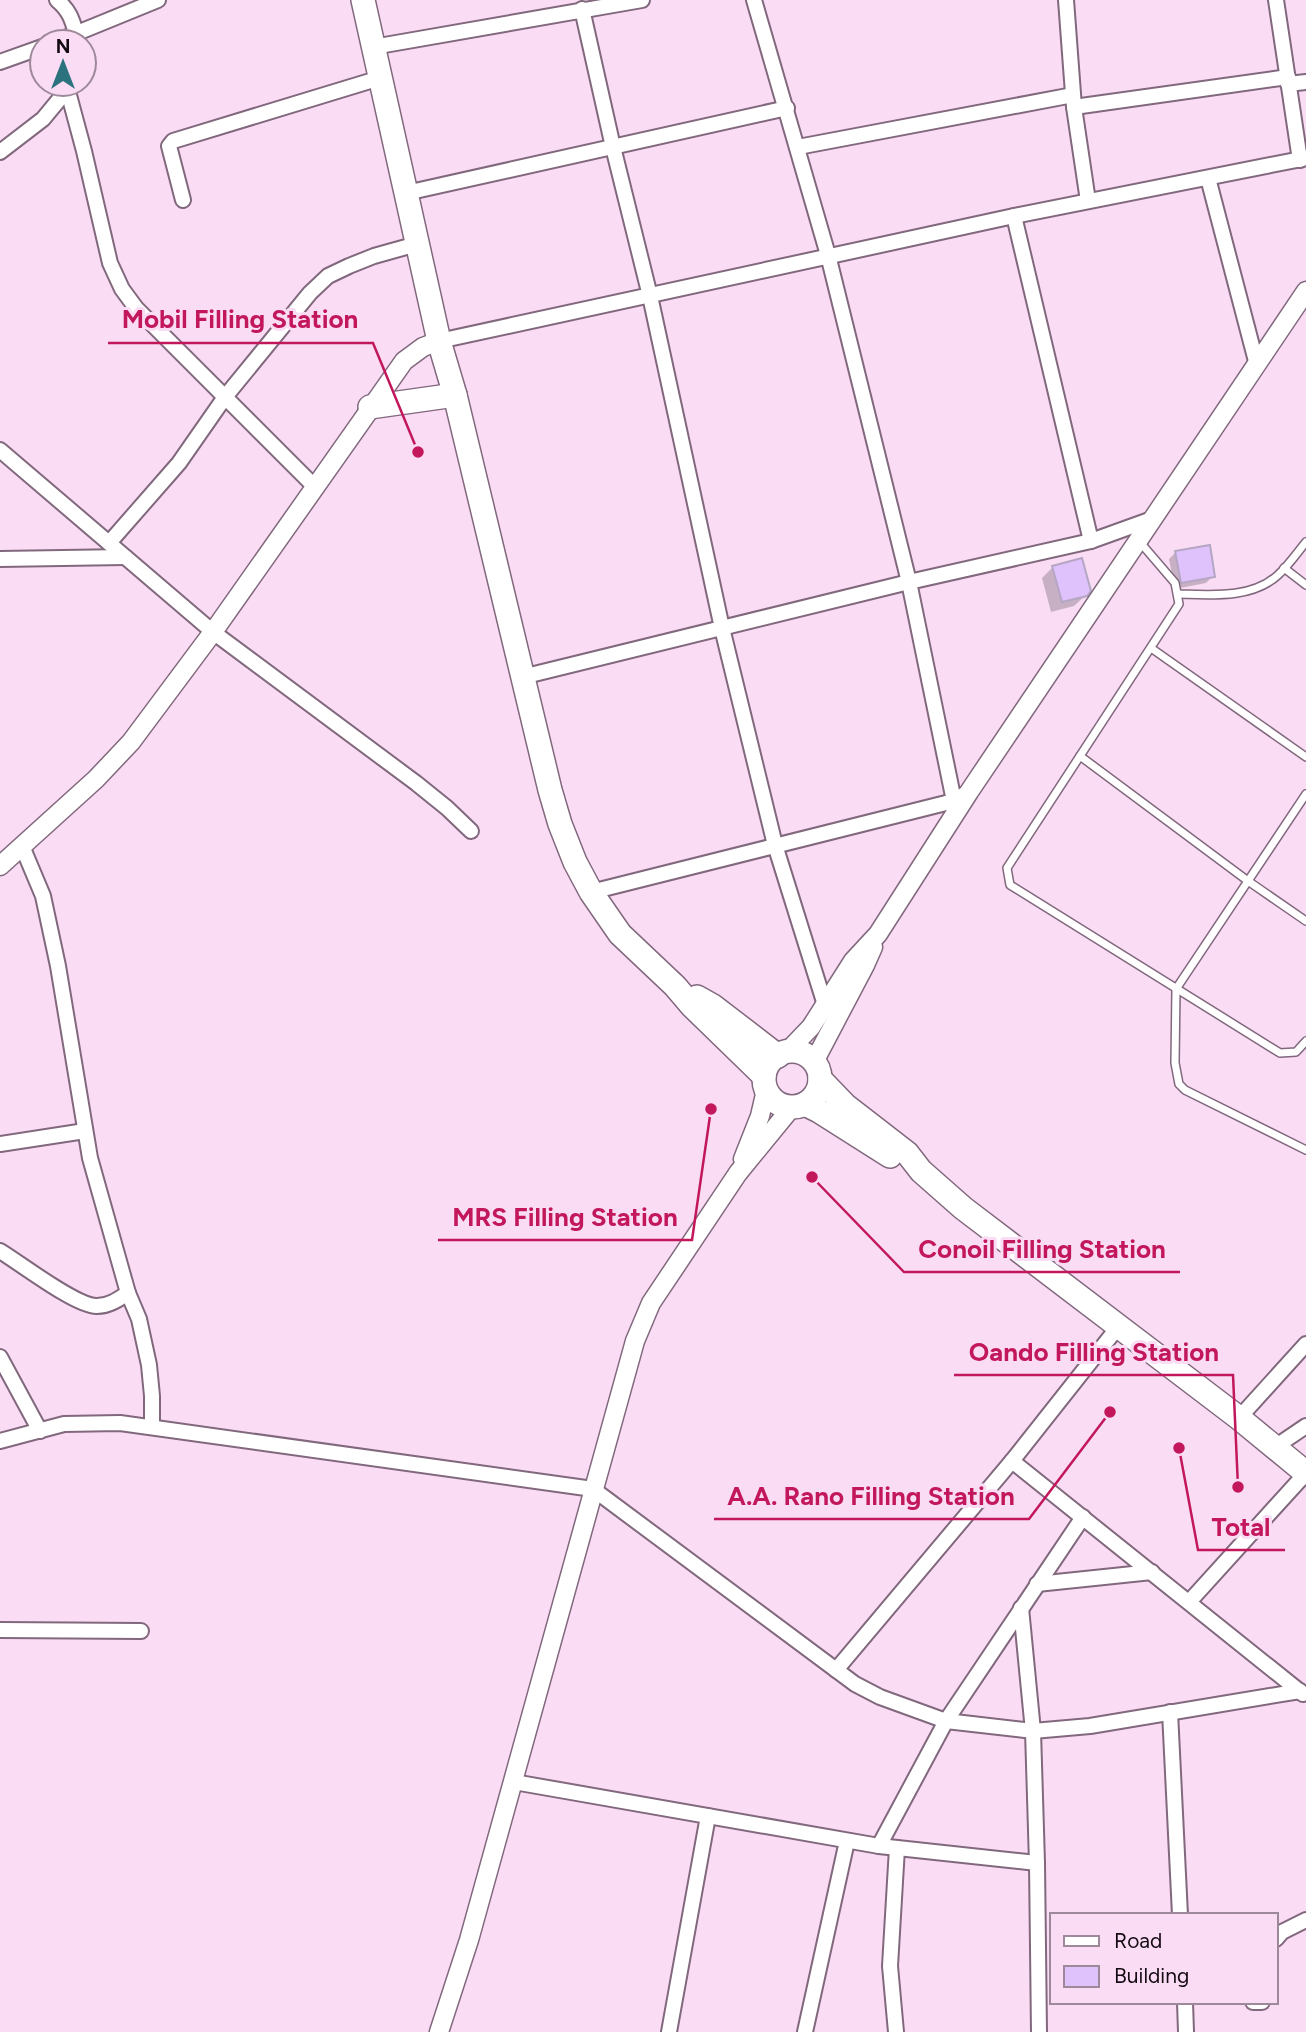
<svg xmlns="http://www.w3.org/2000/svg" width="1306" height="2032" font-family="Figtree,sans-serif">
<rect width="100%" height="100%" fill="#faddf5"/>
<!-- shadow -->
<g fill="#0003">
<path d="M1176,552L1213,576L1206,583L1175,589L1169,559Z"/>
<path d="M1053,567L1086,595L1074,606L1051,612L1042,578Z"/>
</g>
<!-- building -->
<g fill="#dfc1fb" stroke="#b5a7c4" stroke-width="2">
<path d="M1210,545L1215,577L1181,583L1175,551Z"/>
<path d="M1082,558L1091,591L1087,596L1062,602L1052,566Z"/>
</g>
<g fill="none" stroke-linecap="round" stroke-linejoin="round">
<!-- service casing -->
<g stroke="#81687d" stroke-width="10">
<g id="service">
<path d="M1139,541L1175,583L1179,604L1007,868L1010,885L1280,1053L1296,1052L1306,1041"/>
<path d="M1284,568L1306,585"/>
<path d="M1178,594C1211,595 1252,599 1278,575C1288,566 1297,553 1306,542"/>
<path d="M1151,648L1306,757"/>
<path d="M1080,756L1248,881L1306,921"/>
<path d="M1306,1150L1185,1090L1179,1084L1175,1063L1176,989L1306,794"/>
</g>
</g>
<!-- minor casing -->
<g stroke="#81687d" stroke-width="18">
<g id="minor">
<path d="M57,0C69,10 72,19 76,33"/>
<path d="M754,0L828,255L909,582L954,801L968,792"/>
<path d="M1066,0L1074,107L1088,201"/>
<path d="M1276,0L1300,160"/>
<path d="M582,9L613,147L650,296L722,628L775,845L825,1005"/>
<path d="M55,42L158,0"/>
<path d="M373,47L642,0"/>
<path d="M0,62L42,47"/>
<path d="M66,84L84,151L110,263L122,289L136,308L316,488"/>
<path d="M1288,84L1306,82"/>
<path d="M1074,107L1288,77"/>
<path d="M798,147L1073,95"/>
<path d="M0,152L43,119L67,90"/>
<path d="M1208,178L1257,365"/>
<path d="M406,193L787,108"/>
<path d="M183,200L169,146L173,141L380,78"/>
<path d="M1014,216L1091,541"/>
<path d="M439,341L1014,216L1306,158"/>
<path d="M0,450L213,632L416,783L447,808L471,831"/>
<path d="M109,543L179,463L225,397L310,293L328,276L349,266L374,256L417,244"/>
<path d="M0,559L125,557"/>
<path d="M522,677L909,582L1091,541L1152,519"/>
<path d="M22,846L43,896L58,966L90,1158L128,1293L139,1319L149,1365L152,1396V1427"/>
<path d="M591,892L954,801"/>
<path d="M0,1144L85,1131"/>
<path d="M0,1251C20,1263 77,1307 97,1306C109,1306 119,1299 128,1293"/>
<path d="M0,1357L40,1431"/>
<path d="M1239,1418L1306,1344"/>
<path d="M0,1441L64,1424L120,1423L593,1489L855,1684L880,1697L946,1721L1033,1731L1090,1726L1300,1691"/>
<path d="M1275,1447L1306,1426"/>
<path d="M1012,1461L1303,1694"/>
<path d="M1037,1584L1152,1572"/>
<path d="M1189,1602L1306,1473"/>
<path d="M1021,1608L1033,1731L1037,1863L1039,2032"/>
<path d="M0,1630L141,1631"/>
<path d="M836,1670L1012,1461L1118,1327"/>
<path d="M1170,1712L1180,1915"/>
<path d="M514,1782L879,1846L1037,1863"/>
<path d="M879,1846L946,1721L1083,1517"/>
<path d="M1276,1939L1282,1932L1306,1920"/>
<path d="M1185,2002L1186,2032"/>
<path d="M1253,2002H1262"/>
<path d="M669,2032L708,1816"/>
<path d="M805,2032L847,1841"/>
<path d="M896,2032L890,1966L897,1848"/>
</g>
</g>
<!-- tertiary casing -->
<g stroke="#81687d" stroke-width="21">
<g id="tertiary">
<path d="M0,866L96,779L131,742L213,632L404,361L423,347L439,341"/>
<path d="M787,1052L811,1027L853,961L878,934L969,792L1306,291"/>
<path d="M814,1062L865,965L873,947"/>
<path d="M743,1159L760,1116L766,1090"/>
<path d="M439,2032L469,1940L635,1341L651,1303L738,1173L792,1107"/>
</g>
</g>
<!-- trunk casing -->
<g stroke="#81687d" stroke-width="26">
<g id="trunk">
<path d="M363,0L439,341L455,395L550,790L560,824L575,862L591,892L620,934L675,986L692,1006L764,1076"/>
<path d="M370,407L455,395"/>
<path d="M697,997L713,1006L778,1056"/>
<circle cx="792" cy="1079" r="28"/>
<path d="M820,1079L845,1105L907,1153L921,1171L963,1208L1239,1418L1306,1473"/>
<path d="M805,1104L819,1111L890,1156"/>
</g>
</g>
<!-- service -->
<use href="#service" stroke="#fff" stroke-width="7"/>
<!-- minor -->
<use href="#minor" stroke="#fff" stroke-width="14"/>
<!-- tertiary -->
<use href="#tertiary" stroke="#fff" stroke-width="18"/>
<!-- trunk -->
<use href="#trunk" stroke="#fff" stroke-width="23"/>
</g>
<!-- callouts -->
<path fill="none" stroke="#c2185b" stroke-width="2.5" d="M418 452L373 343H108M711 1109L692 1240H438M812 1177L904 1272H1180M1238 1487L1233 1375H954M1110 1412L1029 1519H714M1179 1448L1198 1550H1285"/>
<g fill="#c2185b" stroke="#faddf5" stroke-width="2.5">
<circle cx="418" cy="452" r="7"/>
<circle cx="711" cy="1109" r="7"/>
<circle cx="812" cy="1177" r="7"/>
<circle cx="1238" cy="1487" r="7"/>
<circle cx="1110" cy="1412" r="7"/>
<circle cx="1179" cy="1448" r="7"/>
</g>
<g font-size="26" text-anchor="middle" font-weight="bold" fill="#c2185b" stroke="#faddf5" stroke-width="6" stroke-linejoin="round" paint-order="stroke">
<text x="240" y="328">Mobil Filling Station</text>
<text x="565" y="1226">MRS Filling Station</text>
<text x="1042" y="1258">Conoil Filling Station</text>
<text x="1094" y="1361">Oando Filling Station</text>
<text x="871" y="1505">A.A. Rano Filling Station</text>
<text x="1241" y="1536">Total</text>
</g>
<!-- legend -->
<rect x="1050" y="1913" width="228" height="91" fill="#faddf5" stroke="#9e899a" stroke-width="2"/>
<rect x="1064" y="1936" width="35" height="10" fill="#ffffff" stroke="#9e899a" stroke-width="2"/>
<text x="1114" y="1948" font-size="21" fill="#140b12">Road</text>
<rect x="1064" y="1966" width="35" height="21" fill="#dfc1fb" stroke="#9e899a" stroke-width="2"/>
<text x="1114" y="1983" font-size="21" fill="#140b12">Building</text>
<!-- north arrow -->
<g transform="translate(63 63)"><circle r="33" fill="#faddf5" stroke="#9e899a" stroke-width="2"/>
<path d="M0-5L12 26L0 18L-12 26Z" fill="#2b727f"/>
<text y="-10" font-size="19" font-weight="bold" text-anchor="middle" fill="#140b12">N</text>
</g>
</svg>
